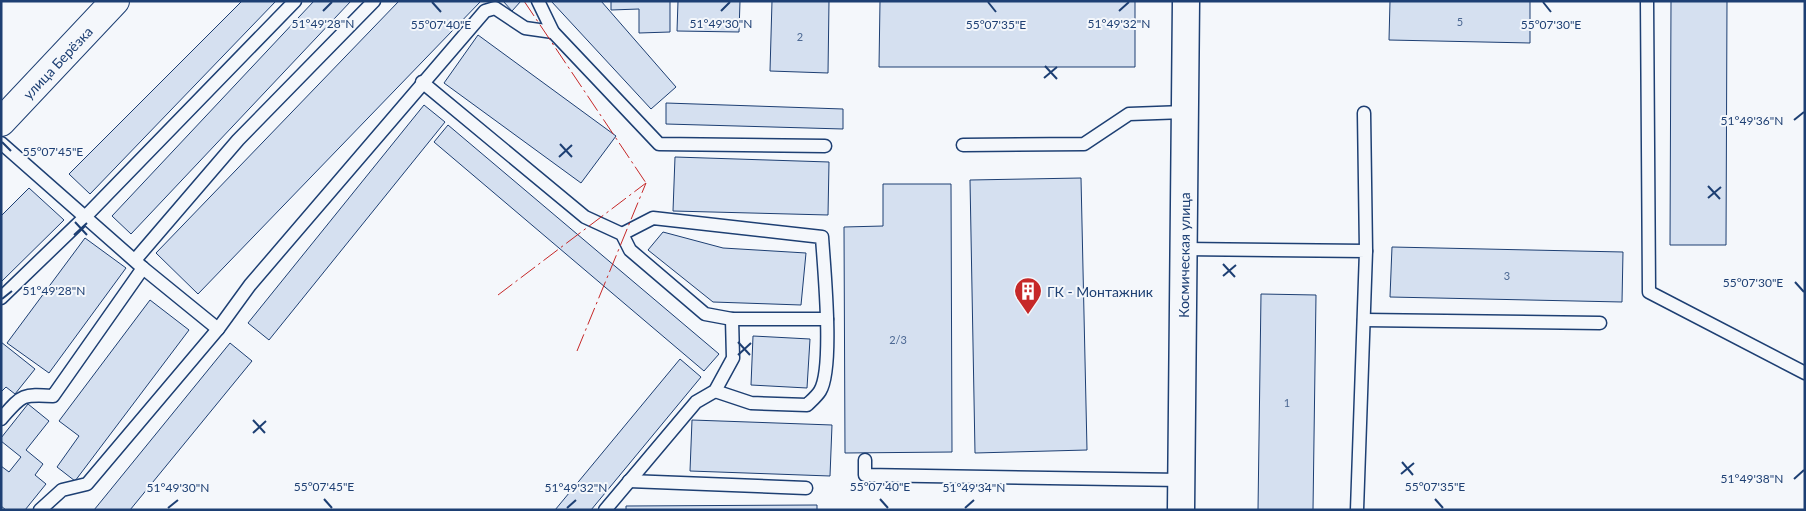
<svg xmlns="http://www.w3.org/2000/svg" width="1806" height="511" font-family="Lato,sans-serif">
<rect width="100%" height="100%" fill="#f4f7fb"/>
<!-- building -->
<g fill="#d5e0f0" stroke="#1d3f73">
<path d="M242,1H276L90,194L69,174Z"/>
<path d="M314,1H351L131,234L112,216Z"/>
<path d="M399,1H481L198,294L156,253Z"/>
<path d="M503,1H521L512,11Z"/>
<path d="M551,1H601L676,87L651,109Z"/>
<path d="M611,1H670V32L639,33V9L611,10Z"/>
<path d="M678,1H740L739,32L677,31Z"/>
<path d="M772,1H829L828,73L770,71Z"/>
<path d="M880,1H1135V67H879Z"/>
<path d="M1390,1H1530V43L1389,40Z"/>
<path d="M1671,1H1727L1726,245H1670Z"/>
<path d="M478,35L616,136L581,183L444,83Z"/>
<path d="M666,103L843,109V129L666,124Z"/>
<path d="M424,105L445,122L269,340L248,323Z"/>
<path d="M448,125L719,354L704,371L434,142Z"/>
<path d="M675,157L829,162L828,215L673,211Z"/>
<path d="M1081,178L1087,450L975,453L970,180Z"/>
<path d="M883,184H951L952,452L845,453L844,227L883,226Z"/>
<path d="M29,188L64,220L1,282V216Z"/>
<path d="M663,232L723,248L806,253L801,305L713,302L648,250Z"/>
<path d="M85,238L126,268L49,373L7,343Z"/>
<path d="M1392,247L1623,252L1622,302L1390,297Z"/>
<path d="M1261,294L1316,295L1313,510H1258Z"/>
<path d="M150,300L189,330L75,481L57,467L79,436L59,421Z"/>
<path d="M753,336L810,339L807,388L751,385Z"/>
<path d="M1,342L35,369L15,394L6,387L1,392Z"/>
<path d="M230,343L252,361L130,510H94Z"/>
<path d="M680,359L701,377L591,510H555Z"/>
<path d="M28,404L49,421L26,450L43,464L35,475L46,484L25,510H6L1,506V466L9,472L21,457L1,441V438Z"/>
<path d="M692,420L832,425L830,476L690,471Z"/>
<path d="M817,505V510H626V506Z"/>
</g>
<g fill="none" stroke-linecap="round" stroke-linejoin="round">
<!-- lane casing -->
<g stroke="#1d3f73" stroke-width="15">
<g id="lane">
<path d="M538,1L553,32L659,144L825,146"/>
<path d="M1647,1L1649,292L1805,373"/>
<path d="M422,82L585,217L622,234L630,250L705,314L732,319H827"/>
<path d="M1364,113L1366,251"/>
<path d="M1,143L143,268L218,329"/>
<path d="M963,145L1084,144L1129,114L1185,112"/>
<path d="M622,234L653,218L822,237C824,268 834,368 820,391C817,396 811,401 807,405L751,403L715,391"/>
<path d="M1183,249L1366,251L1357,510"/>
<path d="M135,260L238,140L374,1"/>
<path d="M1,298L85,217L295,1"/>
<path d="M1364,320L1600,323"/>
<path d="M1,419C22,395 21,394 53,396L143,268"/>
<path d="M865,460V475L1181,480"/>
<path d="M629,481L806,488"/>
<path d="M40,510L62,490L87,484L218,329L250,285L485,11L495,8L525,28L553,32"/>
<path d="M605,510L696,402L715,391L733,358L732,319"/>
</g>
</g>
<!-- street casing -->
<g stroke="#1d3f73" stroke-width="29">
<g id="street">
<path id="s1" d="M1181,510L1186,1"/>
</g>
</g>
<!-- secondary casing -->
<g stroke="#1d3f73" stroke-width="30">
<g id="secondary">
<path id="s2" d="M1,122L115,1"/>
</g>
</g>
<!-- lane -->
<use href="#lane" stroke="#f4f7fb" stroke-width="12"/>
<!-- street -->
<use href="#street" stroke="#f4f7fb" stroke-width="26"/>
<!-- secondary -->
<use href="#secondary" stroke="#f4f7fb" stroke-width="28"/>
<!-- power -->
<g stroke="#c62828" stroke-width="1" stroke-dasharray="18 4 2.5 4" stroke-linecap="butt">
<path d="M524,1L646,183"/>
<path d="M498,295L646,183"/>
<path d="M577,351L646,183"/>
</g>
</g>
<!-- ticks -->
<path fill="none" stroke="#1d3f73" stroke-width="2" d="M432,2L441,12M988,2L996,12M1543,2L1551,12M323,11L332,2M721,11L730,2M1119,11L1129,2M1045,66L1057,79M1044,78L1057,67M1794,120L1804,112M2,142L11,151M560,144L572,157M559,157L572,145M1708,186L1720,199M1708,198L1721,187M75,222L87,235M74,235L87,223M1223,264L1235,277M1223,276L1236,265M1795,282L1804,292M2,299L12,291M738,342L750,355M738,355L751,343M253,420L265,433M253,433L266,421M1402,462L1413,475M1401,474L1414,463M1794,479L1804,470M324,499L332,508M880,499L888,508M1435,499L1443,508M168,508L178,500M567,508L576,500M965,508L974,500"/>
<!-- icons -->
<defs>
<g id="building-pin" transform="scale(1.4375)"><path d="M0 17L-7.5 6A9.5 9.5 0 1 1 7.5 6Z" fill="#c62828" stroke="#f4f7fb"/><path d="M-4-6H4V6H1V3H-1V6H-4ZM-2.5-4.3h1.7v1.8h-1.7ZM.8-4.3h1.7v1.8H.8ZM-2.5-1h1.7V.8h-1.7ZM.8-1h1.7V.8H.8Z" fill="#fff"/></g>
</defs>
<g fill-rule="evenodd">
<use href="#building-pin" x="1028" y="291"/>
</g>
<g text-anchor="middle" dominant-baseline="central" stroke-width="4" stroke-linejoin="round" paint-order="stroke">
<!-- number labels -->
<g font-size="11" fill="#4b6792">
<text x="1460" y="21">5</text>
<text x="800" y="36">2</text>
<text x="1507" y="275">3</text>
<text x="898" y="339">2/3</text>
<text x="1287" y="402">1</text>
</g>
<!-- street labels -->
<g font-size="14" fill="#1d3f73" stroke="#f4f7fb">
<text stroke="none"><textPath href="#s2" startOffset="82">улица Берёзка</textPath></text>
<text stroke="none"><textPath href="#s1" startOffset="255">Космическая улица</textPath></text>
</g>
<!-- poi labels -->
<g font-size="14" fill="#1d3f73" stroke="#f4f7fb" text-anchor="start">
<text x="1047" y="291">ГК - Монтажник</text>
</g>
</g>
<g font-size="12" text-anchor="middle" fill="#1d3f73" stroke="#f4f7fb" stroke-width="4" stroke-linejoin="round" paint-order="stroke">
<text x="323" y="28">51°49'28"N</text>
<text x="721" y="28">51°49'30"N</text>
<text x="1119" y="28">51°49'32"N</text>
<text x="441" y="29">55°07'40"E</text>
<text x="996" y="29">55°07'35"E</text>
<text x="1551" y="29">55°07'30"E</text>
<text x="1752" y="125">51°49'36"N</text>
<text x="53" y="156">55°07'45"E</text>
<text x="1753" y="287">55°07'30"E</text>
<text x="54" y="295">51°49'28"N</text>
<text x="1752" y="483">51°49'38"N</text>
<text x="324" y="491">55°07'45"E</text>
<text x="880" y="491">55°07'40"E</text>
<text x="1435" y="491">55°07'35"E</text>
<text x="178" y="492">51°49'30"N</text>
<text x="576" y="492">51°49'32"N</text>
<text x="974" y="492">51°49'34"N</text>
</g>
<!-- border -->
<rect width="1806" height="511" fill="none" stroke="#1d3f73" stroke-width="5"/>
</svg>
